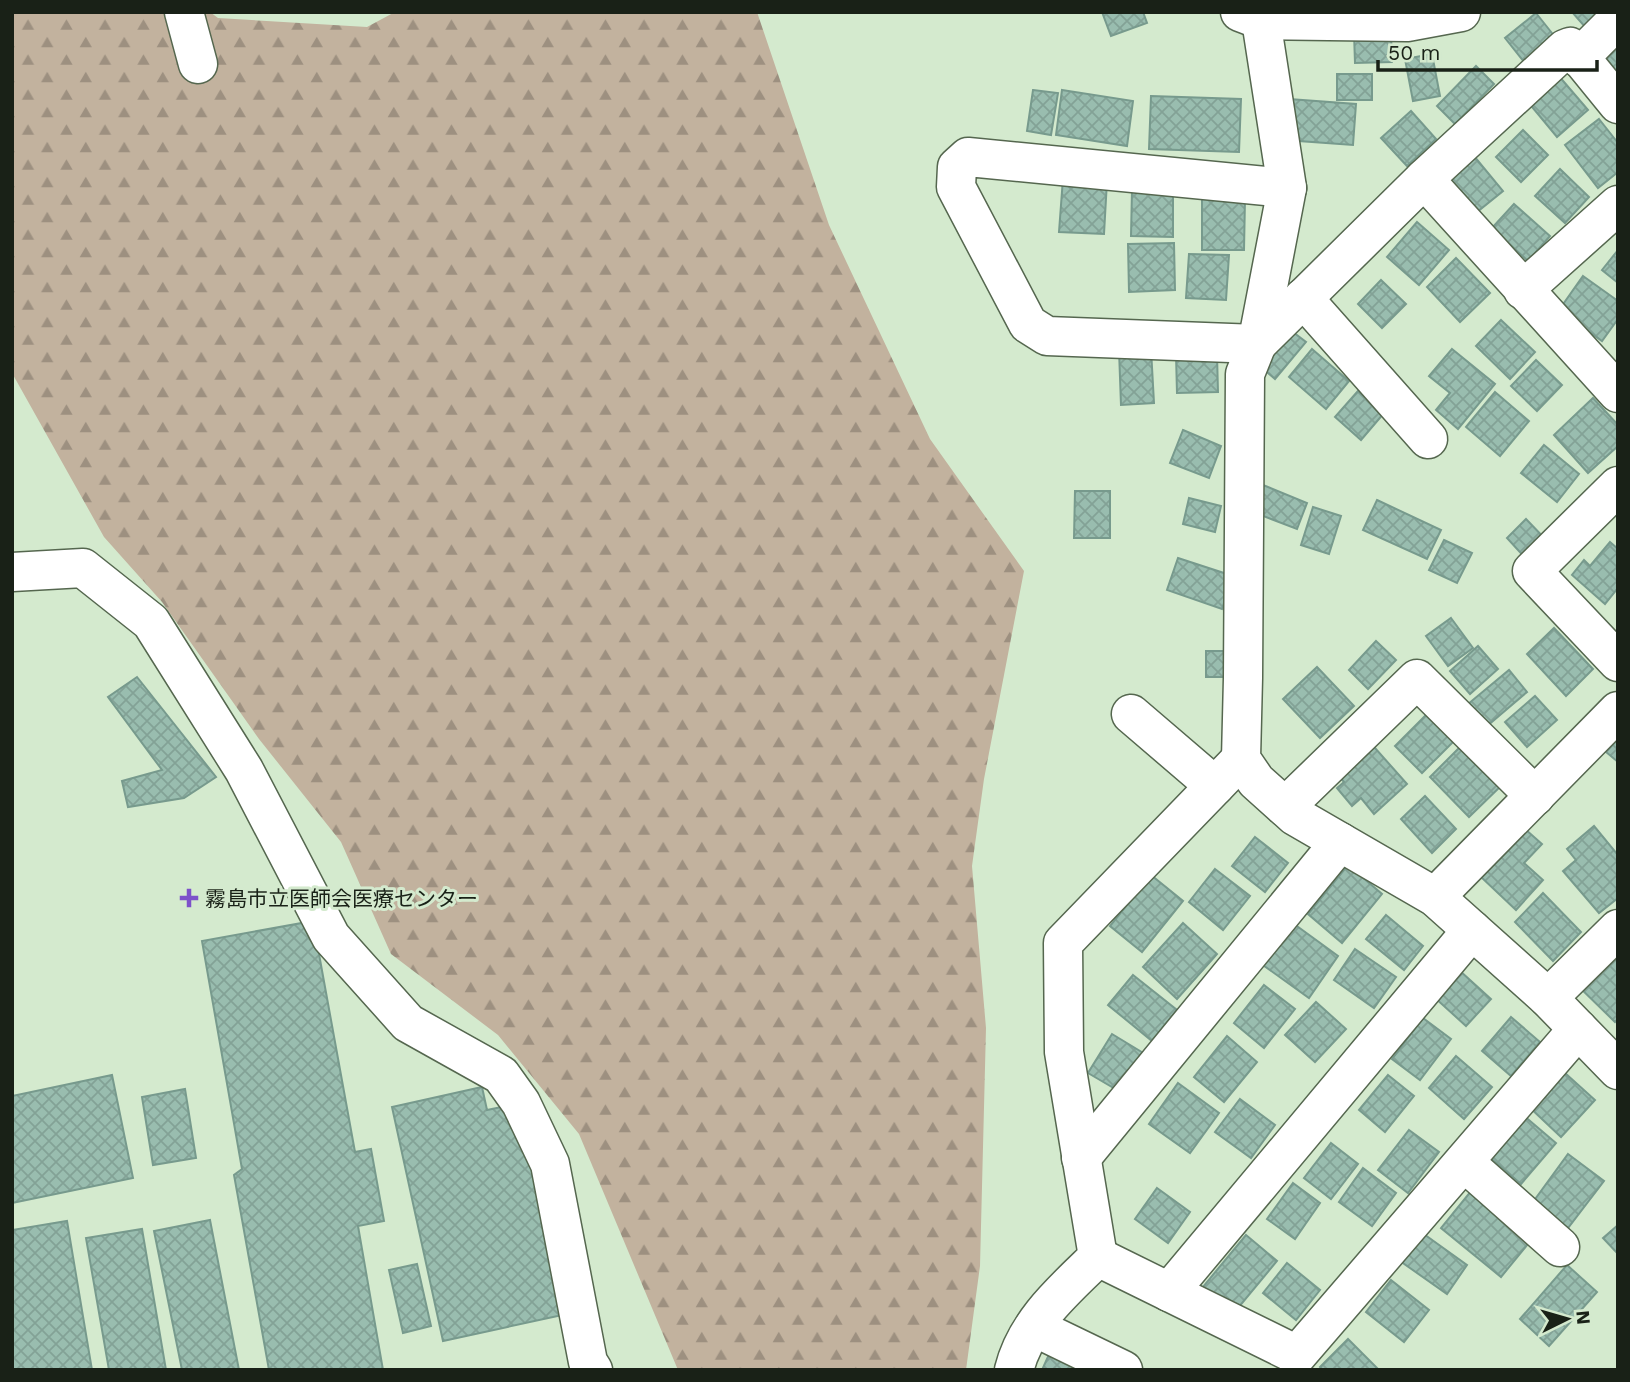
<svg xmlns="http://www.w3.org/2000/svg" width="1630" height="1382" font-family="'Work Sans','Noto Sans JP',sans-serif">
<defs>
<pattern id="forest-firs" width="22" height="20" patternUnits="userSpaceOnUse" patternTransform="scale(1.75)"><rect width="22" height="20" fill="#c2b29e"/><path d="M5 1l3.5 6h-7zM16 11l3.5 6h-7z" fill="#9d9080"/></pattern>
<pattern id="building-cross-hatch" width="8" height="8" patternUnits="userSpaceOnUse" patternTransform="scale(1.75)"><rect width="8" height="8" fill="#99bdaf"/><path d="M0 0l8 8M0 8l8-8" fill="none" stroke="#83a296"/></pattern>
</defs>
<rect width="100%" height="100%" fill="#d4eace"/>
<!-- forest -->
<path fill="url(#forest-firs)" d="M12,12H210L218,18L367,27L395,12H757L829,225L930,439L1024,571L984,779L972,866L986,1028L980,1266L966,1370H678L579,1134L498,1035L391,954L341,842L259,739L162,602L104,537L12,373Z"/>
<!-- building -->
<g fill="url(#building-cross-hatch)" stroke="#779a8d" stroke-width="2">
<path d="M1102,12H1143L1147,23L1111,36Z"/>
<path d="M1572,12H1618L1593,36Z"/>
<path d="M1536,13L1563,47L1532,72L1505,38Z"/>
<path d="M1618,29V78L1594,54Z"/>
<path d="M1391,32L1392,62L1355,63L1354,33Z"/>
<path d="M1432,54L1440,96L1413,101L1405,59Z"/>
<path d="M1476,66L1494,84L1455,124L1437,106Z"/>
<rect x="1337" y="74" width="35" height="26"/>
<path d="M1558,75L1588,110L1557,137L1528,102Z"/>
<path d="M1033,90L1058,93L1051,135L1027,131Z"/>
<path d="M1062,90L1133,101L1127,146L1056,135Z"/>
<path d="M1151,96L1241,99L1239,152L1149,149Z"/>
<path d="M1289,99L1356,104L1353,145L1285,140Z"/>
<path d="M1411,111L1436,139L1407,166L1381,138Z"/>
<path d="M1599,119L1618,143V172L1598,188L1565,145Z"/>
<path d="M1523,130L1548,155L1521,182L1496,157Z"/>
<path d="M1469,150L1503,191L1472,216L1438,176Z"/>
<path d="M1560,169L1589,197L1565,223L1535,196Z"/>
<path d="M1063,178L1107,181L1104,234L1059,232Z"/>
<path d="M1132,190L1173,191V237L1131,236Z"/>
<path d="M1202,199H1245L1244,250H1202Z"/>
<path d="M1514,204L1550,236L1528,261L1492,228Z"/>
<path d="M1417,222L1449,250L1419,285L1387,257Z"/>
<path d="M1174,243L1175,290L1129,292L1128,244Z"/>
<path d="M1618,250V283L1602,270Z"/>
<path d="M1189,254L1229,255L1226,300L1186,298Z"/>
<path d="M1456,258L1490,293L1460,322L1427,287Z"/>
<path d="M1583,276L1618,301V319L1602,341L1559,310Z"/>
<path d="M1381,280L1406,304L1382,328L1358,304Z"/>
<path d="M1501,320L1535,352L1510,379L1476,346Z"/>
<path d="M1285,326L1306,342L1275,379L1255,362Z"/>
<path d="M1151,349L1154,403L1121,405L1119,350Z"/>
<path d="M1312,349L1349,381L1326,409L1289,377Z"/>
<path d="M1452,349L1495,384L1458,429L1436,410L1450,393L1429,376Z"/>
<path d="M1217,354L1218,392L1177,393L1176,355Z"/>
<path d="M1536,360L1562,385L1537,411L1511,386Z"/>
<path d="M1358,391L1384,413L1361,440L1335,417Z"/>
<path d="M1495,392L1529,421L1500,456L1466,427Z"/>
<path d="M1593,398L1618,425V446L1588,473L1554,435Z"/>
<path d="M1183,430L1221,446L1209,478L1170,463Z"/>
<path d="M1544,445L1579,474L1557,502L1521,473Z"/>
<path d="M1263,485L1307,503L1297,529L1253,512Z"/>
<path d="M1075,491H1110V538H1074Z"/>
<path d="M1189,498L1221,506L1215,532L1183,524Z"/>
<path d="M1377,500L1441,530L1427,559L1363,530Z"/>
<path d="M1313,507L1341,516L1329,554L1301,545Z"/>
<path d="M1526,519L1549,543L1529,562L1507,538Z"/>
<path d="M1444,540L1472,553L1457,583L1429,570Z"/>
<path d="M1610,542L1618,549V588L1605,604L1572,575L1584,560L1590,566Z"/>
<path d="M1178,558L1233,576L1222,609L1167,590Z"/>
<path d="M1451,618L1473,648L1448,666L1426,636Z"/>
<path d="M1554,628L1593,669L1566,696L1527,654Z"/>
<path d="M1376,641L1396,660L1368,689L1349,670Z"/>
<path d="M1478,646L1498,669L1470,694L1450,671Z"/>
<rect x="1206" y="651" width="22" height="26"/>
<path d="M1317,667L1354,706L1320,738L1283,699Z"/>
<path d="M1509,670L1527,692L1487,726L1468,704Z"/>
<path d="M137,677L216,777L184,798L128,807L122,781L162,770L108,697Z"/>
<path d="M1535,696L1557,720L1527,747L1505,722Z"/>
<path d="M1434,707L1461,734L1422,773L1395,746Z"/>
<path d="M1367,739L1407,784L1374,814L1361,798L1352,806L1337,788L1344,782L1334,770Z"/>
<path d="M1618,739V762L1606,752Z"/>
<path d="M1464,743L1504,783L1469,817L1430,777Z"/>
<path d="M1425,796L1456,829L1432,853L1401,819Z"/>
<path d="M1594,826L1618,855V898L1599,913L1563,871L1576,860L1567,849Z"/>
<path d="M1525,829L1542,844L1524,863L1543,880L1516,910L1481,877Z"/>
<path d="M1255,837L1288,863L1265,892L1232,866Z"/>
<path d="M1348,865L1382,894L1342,943L1308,914Z"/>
<path d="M1215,869L1250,896L1223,930L1189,902Z"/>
<path d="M1151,875L1183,901L1142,952L1110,926Z"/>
<path d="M1543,893L1581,932L1553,961L1515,922Z"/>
<path d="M1386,915L1423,946L1404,970L1366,939Z"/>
<path d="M313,921L355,1152L371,1149L384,1221L358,1226L383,1370H269L234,1175L242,1169L202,941Z"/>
<path d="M1290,921L1338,956L1309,998L1260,963Z"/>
<path d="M1183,923L1217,954L1177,999L1143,967Z"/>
<path d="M1355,949L1396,977L1374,1008L1334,980Z"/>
<path d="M1606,951L1618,962V1019L1615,1022L1575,983Z"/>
<path d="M1459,970L1491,999L1466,1026L1434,997Z"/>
<path d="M1133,975L1177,1010L1152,1041L1108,1005Z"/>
<path d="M1264,985L1295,1009L1264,1048L1234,1023Z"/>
<path d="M1316,1002L1346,1029L1315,1062L1285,1035Z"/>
<path d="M1511,1017L1540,1042L1511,1076L1482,1051Z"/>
<path d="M1423,1018L1451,1039L1420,1080L1392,1059Z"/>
<path d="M1112,1034L1145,1054L1122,1093L1088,1073Z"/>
<path d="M1227,1036L1257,1062L1224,1102L1194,1077Z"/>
<path d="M1456,1056L1492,1087L1464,1119L1429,1088Z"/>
<path d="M1565,1073L1595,1100L1561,1137L1525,1103Z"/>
<path d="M112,1075L133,1178L12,1203V1096Z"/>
<path d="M1388,1075L1414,1096L1385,1132L1359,1110Z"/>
<path d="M1178,1083L1219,1113L1190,1153L1149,1124Z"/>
<path d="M482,1087L487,1110L521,1103L567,1314L443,1341L392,1107Z"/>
<path d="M185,1089L196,1158L153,1165L142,1097Z"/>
<path d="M1240,1099L1275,1125L1251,1158L1215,1132Z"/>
<path d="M1523,1115L1556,1143L1521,1184L1488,1156Z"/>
<path d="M1409,1130L1439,1152L1408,1193L1378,1170Z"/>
<path d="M1331,1143L1358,1164L1331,1199L1304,1178Z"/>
<path d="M1568,1154L1604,1181L1568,1228L1533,1202Z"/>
<path d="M1363,1168L1396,1193L1372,1226L1339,1202Z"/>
<path d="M1293,1183L1320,1203L1295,1239L1267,1219Z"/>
<path d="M1157,1188L1190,1212L1168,1243L1135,1219Z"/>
<path d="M1472,1190L1532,1239L1501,1277L1441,1228Z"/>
<path d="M210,1220L239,1370H182L154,1231Z"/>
<path d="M67,1221L92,1370H12V1230Z"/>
<path d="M1618,1225V1254L1603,1238Z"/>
<path d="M142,1229L166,1370H109L86,1238Z"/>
<path d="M1421,1232L1467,1265L1447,1294L1400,1261Z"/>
<path d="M1246,1235L1277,1261L1233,1314L1202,1288Z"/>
<path d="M1287,1263L1320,1290L1296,1320L1263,1293Z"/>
<path d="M417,1264L431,1326L403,1333L389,1270Z"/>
<path d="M1567,1265L1597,1292L1549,1346L1520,1319Z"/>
<path d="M1391,1280L1429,1310L1404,1342L1366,1312Z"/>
<path d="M1348,1339L1379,1370H1323L1320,1367Z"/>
<path d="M1051,1350L1087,1370H1042Z"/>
</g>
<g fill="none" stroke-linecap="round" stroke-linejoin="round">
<!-- minor casing -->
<g stroke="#55674f" stroke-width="41">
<g id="minor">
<path d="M184,12L198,64"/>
<path d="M1240,12L1261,20L1407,22L1461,12"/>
<path d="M1261,20L1287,188L1257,344L1245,374L1243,678L1241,759L1256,781L1295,816L1435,897L1548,998L1618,1070"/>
<path d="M1579,58L1618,19"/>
<path d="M1424,179L1618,393"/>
<path d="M1287,188L968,157L957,167L956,187L1028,324L1047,336L1257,344L1424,179L1565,49L1570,47L1574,50L1618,104"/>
<path d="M1523,290L1618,205"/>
<path d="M1303,298L1428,439"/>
<path d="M1618,486L1532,571L1618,662"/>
<path d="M12,572L83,568L151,622L244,770L331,937L408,1023L501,1075L521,1103L550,1164L588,1362L593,1370"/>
<path d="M1131,714L1215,786"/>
<path d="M1285,807L1417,679L1535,796"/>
<path d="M1435,897L1618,711"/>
<path d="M1548,998L1618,929"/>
<path d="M1081,1158L1340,842"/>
<path d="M1464,1162L1560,1247"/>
<path d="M1098,1257L1297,1355L1578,1029"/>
<path d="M1169,1292L1472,930"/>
<path d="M1034,1327L1123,1370"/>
<path d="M1014,1370C1026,1322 1064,1290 1098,1257L1064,1052L1063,943L1241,759"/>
</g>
</g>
<!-- minor -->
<use href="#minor" stroke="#fff" stroke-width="38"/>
</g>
<!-- markers -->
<path fill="#7d51ca" stroke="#d4eace" stroke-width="2.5" d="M185.5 887.5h7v7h7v7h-7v7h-7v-7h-7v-7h7z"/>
<g text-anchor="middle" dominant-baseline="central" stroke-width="6" stroke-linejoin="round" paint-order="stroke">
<!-- poi labels -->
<g font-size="21" fill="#192117" stroke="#d4eace" text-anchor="start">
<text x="205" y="898">霧島市立医師会医療センター</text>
</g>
</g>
<!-- border -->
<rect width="1630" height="1382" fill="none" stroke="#192117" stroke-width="28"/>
<!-- north arrow -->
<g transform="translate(1567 1319) rotate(85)" stroke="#d4eace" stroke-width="5" paint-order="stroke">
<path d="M0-5L12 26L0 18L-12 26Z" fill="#192117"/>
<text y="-10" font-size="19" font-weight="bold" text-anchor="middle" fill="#192117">N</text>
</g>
<!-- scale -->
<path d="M1378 60v10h219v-10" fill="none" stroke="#192117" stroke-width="3.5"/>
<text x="1388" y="60" font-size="21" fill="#192117" stroke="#d4eace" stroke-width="5" paint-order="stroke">50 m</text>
</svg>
